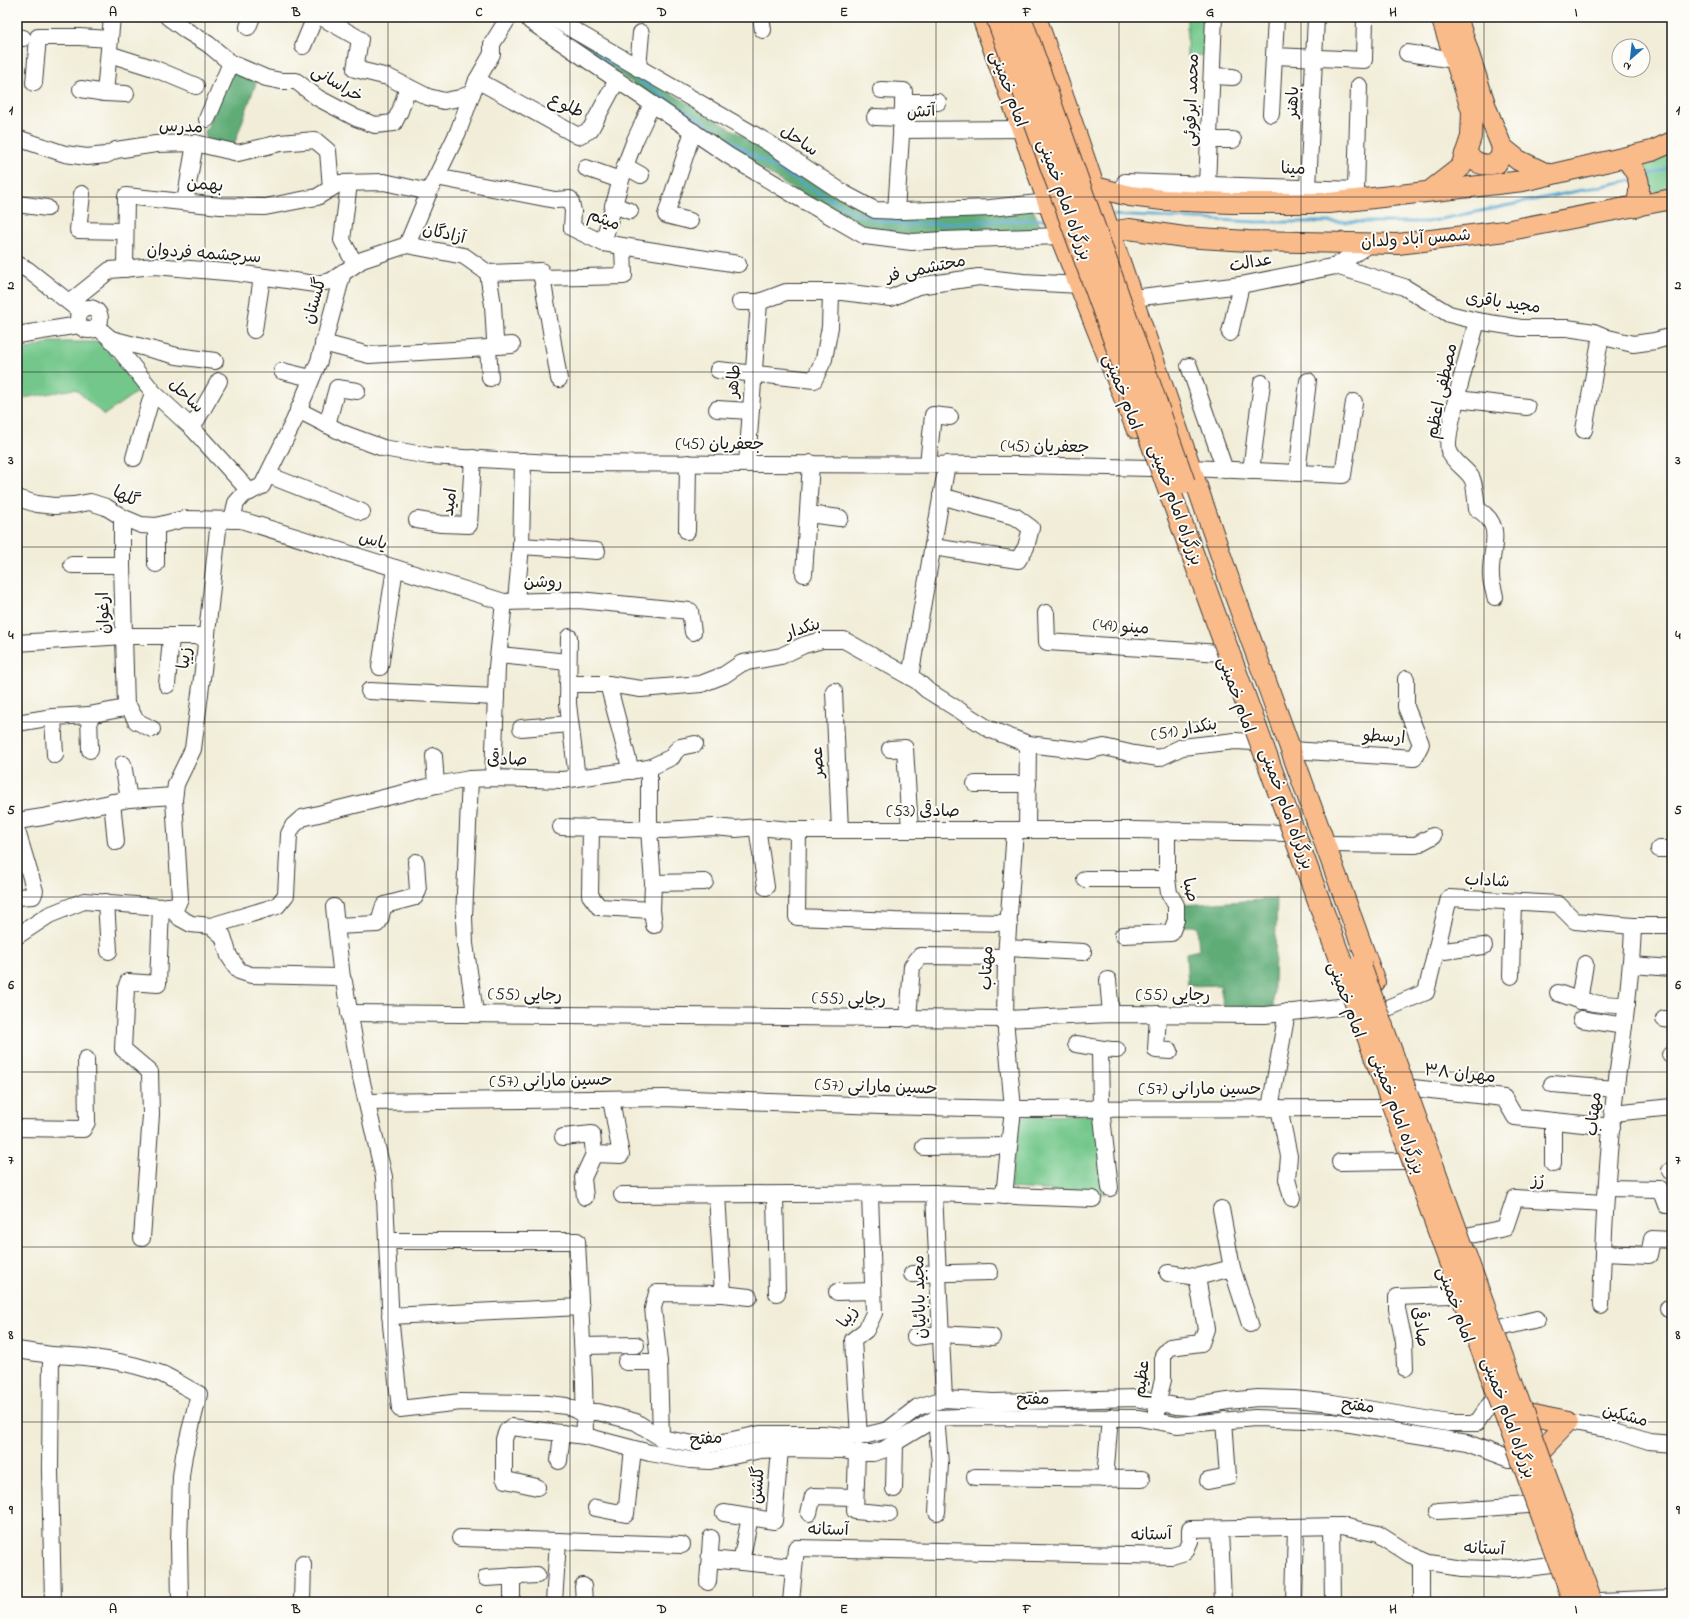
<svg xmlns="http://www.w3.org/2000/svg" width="1689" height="1619" font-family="'Indie Flower','Playpen Sans Arabic',sans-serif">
<rect width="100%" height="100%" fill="#fdfcf7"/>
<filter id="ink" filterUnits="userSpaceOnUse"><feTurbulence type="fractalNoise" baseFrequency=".025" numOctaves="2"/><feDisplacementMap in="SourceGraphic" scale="8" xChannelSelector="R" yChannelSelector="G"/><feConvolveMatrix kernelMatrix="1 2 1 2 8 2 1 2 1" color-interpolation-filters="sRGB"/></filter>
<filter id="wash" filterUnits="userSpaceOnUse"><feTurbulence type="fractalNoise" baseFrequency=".012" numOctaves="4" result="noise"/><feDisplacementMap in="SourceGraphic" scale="16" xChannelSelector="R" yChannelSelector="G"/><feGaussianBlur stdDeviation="0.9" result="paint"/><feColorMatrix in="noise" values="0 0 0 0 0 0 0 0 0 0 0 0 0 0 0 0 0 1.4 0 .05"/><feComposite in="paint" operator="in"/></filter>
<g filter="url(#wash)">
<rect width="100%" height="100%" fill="#f1edd8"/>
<!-- green -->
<g fill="#73c78b" stroke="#487254">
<path d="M1187,17H1208V55L1187,56Z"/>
<path d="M1672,151V187L1662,195L1649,187L1642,163Z"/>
<path d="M51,342H100L141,389L104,415L75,389L17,399V352Z"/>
<path d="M1097,1115L1105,1194L1010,1188L1019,1116Z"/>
</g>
<!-- forest -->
<g fill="#5eac77" stroke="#3d644a">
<path d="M539,17H544L867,210L1033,209L1042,231L914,237L867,231L789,187L539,21Z"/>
<path d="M233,70L257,80L233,148L206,139L205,132Z"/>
<path d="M1277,899L1273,1009H1224L1220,985L1188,986L1186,953L1199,950L1197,926H1181L1182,905Z"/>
</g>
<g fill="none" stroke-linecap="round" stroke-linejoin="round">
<!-- stream -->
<g stroke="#56a6d0" stroke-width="3">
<path d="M565,34L654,90L764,162L858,215L903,225L1047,219"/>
<path d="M1644,177L1672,166"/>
<path d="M1111,215L1257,222H1427L1631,180"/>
</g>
</g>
</g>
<g filter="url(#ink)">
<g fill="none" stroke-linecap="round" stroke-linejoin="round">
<!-- minor casing -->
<g stroke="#3c3b38" stroke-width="18">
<g id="minor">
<path d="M168,17L187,31L208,44L231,63L266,78L281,81H296L318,98L356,118L375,125L394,123L400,111L408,87"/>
<path d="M321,17L360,39L355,69L388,77L428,97L444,101L460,98L472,93"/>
<path d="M551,17L767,142L845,194L875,210L903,211L990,208L1049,202"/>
<path d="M761,17L763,30"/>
<path d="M530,21L729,156L799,198L865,236L912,242L943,240L1060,236"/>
<path d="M248,27L252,17"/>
<path d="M17,37L23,38"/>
<path d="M303,46L315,17"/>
<path d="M1407,53L1455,60"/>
<path d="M109,54L153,68L196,86"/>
<path d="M1274,56L1364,60L1365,17"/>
<path d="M638,68L641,33"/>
<path d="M1212,76L1233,77"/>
<path d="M477,80L578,136L590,130L617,80"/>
<path d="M34,83L38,37H79L110,39"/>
<path d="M81,89L105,93L126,94"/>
<path d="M881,90L904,91L896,211"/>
<path d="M105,93L112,17"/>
<path d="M903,102H938"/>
<path d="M1271,114L1276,17"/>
<path d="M875,117L902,118"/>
<path d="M207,119L231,63"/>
<path d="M901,130L1023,129"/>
<path d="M17,138L65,154L87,157L106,155L116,150L156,144L195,143L238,153L280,143L315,140L328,151L331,188"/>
<path d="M1209,140H1233"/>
<path d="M625,166L641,175"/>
<path d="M586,168L620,180"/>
<path d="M436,177L555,200L570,199L573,211L572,228L603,243L738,264"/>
<path d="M1125,182L1356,190L1359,86"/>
<path d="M349,183L342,240L355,264"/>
<path d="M1207,185L1214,17"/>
<path d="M1308,188L1316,17"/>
<path d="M82,194L78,230L125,231"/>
<path d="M185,202L195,143"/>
<path d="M17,204L47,208"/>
<path d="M613,205L630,211"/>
<path d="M690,221L666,215L693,131"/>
<path d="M603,243L625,166L635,140L652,104"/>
<path d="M407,245L464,256L488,273L541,271L559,379"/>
<path d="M17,264L28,270L80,311"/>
<path d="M1336,266L1404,287L1449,314L1477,321L1521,328H1567L1594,332L1608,338L1633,344L1655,341L1672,336"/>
<path d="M125,269L126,196L220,206L265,207L317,197L340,183L384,182L429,192"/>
<path d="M488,273L493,305L495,340L498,346L512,345"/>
<path d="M542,278L624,276L623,247"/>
<path d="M1133,298L1241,285L1336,266L1369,244"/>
<path d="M70,302L110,270L155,266L237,273L315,284L331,281L362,260L407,245L429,192L458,132L477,80L492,54V44L507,20"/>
<path d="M740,302H759L786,292H842L891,298L918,286L979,277L1023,282L1080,285"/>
<circle cx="89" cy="319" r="11"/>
<path d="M1477,321C1472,342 1443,436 1449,451C1453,462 1465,468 1471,477C1475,482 1476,502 1477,509C1507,526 1489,550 1491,576C1491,583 1494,590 1495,597"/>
<path d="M97,327L111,339L153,392L192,428L250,492"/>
<path d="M254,330L262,277"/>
<path d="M1230,333L1241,285"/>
<path d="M17,335L79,325"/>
<path d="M111,339L177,356L215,361"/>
<path d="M323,343L369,355L488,348L490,378"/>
<path d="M1189,366L1225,470"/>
<path d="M718,370L814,380L824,359L830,327L831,293"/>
<path d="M282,371L311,378"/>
<path d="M1457,399L1527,407"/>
<path d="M717,409L750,411"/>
<path d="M298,410L345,434L383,448L429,456L552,463L1019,465L1151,468"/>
<path d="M327,425L337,388L357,391"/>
<path d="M192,428L219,381"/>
<path d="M1584,430L1601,335"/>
<path d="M134,458L153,392"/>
<path d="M747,463L759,302"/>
<path d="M928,464L933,415L950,417"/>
<path d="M1191,468L1343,475L1354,402"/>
<path d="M1251,471L1262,383"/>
<path d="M1297,473L1308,381"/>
<path d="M268,475L362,512"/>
<path d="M17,498L37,504L54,506L74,505L90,502L106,507L122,517L141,525L156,526L184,519L241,520L504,602L579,600L690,611L693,632"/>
<path d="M808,514L840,518"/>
<path d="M232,520L236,503L243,495L262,486L294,421L319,361L343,272"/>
<path d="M417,520L441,524L469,525L473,458"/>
<path d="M687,531L688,463"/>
<path d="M521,546L597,551"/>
<path d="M933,547L1018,560L1026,547L1031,528L1016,517L941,496"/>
<path d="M156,564V526"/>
<path d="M72,565H122"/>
<path d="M804,574L811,463"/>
<path d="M516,601L521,546L523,461"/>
<path d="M1046,613L1047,642L1221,653"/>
<path d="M569,637L568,704L577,778"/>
<path d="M17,643L124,636H207"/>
<path d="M499,655L568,662"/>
<path d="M380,667L395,568"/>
<path d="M910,677L947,464"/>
<path d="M568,684H608L641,689L701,684L724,675L742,663L781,656L804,645L822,640H844L917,681L927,690L989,729L1028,744L1087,751L1104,747L1134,754L1159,758L1182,747L1235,741L1253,742"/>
<path d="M608,684L631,771"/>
<path d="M167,685L171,637"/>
<path d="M369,691L496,697"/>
<path d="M834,691L840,830"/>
<path d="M126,706L130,709L136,721L152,729"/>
<path d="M89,715L90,750"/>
<path d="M53,717L55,755"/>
<path d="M17,723L53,717L89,715L125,708L126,706L122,565V517"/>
<path d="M521,728L570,724"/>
<path d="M890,749L905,748L910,830"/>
<path d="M1292,750L1414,758L1421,744L1406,707V679"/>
<path d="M434,756L436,785"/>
<path d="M123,764L129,799"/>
<path d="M649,768V830L653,883L652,910L654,925"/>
<path d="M493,778L497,667L504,602"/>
<path d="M470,779L464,917L465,944L475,1013"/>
<path d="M975,784H1028"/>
<path d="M112,802L116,842"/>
<path d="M17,821L43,817L129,799L174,796"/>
<path d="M561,827L664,830L714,827L736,829L757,827L791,830H1134L1286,833"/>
<path d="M591,827L590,895L599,907L652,910"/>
<path d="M757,827L766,887"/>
<path d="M798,830L797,917L895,921L1009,923"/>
<path d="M1027,830L1028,744"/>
<path d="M17,831L35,891L33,896L17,897"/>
<path d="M1326,844L1416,845L1433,836"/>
<path d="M1659,849H1672"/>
<path d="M1085,879H1167"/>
<path d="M653,883L705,882"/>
<path d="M106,902L109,951"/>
<path d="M168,906L180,918L191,924L211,926L223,936L229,956L239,971L251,975L337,977L342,978L344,982L361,1078L384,1177L391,1325L400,1409L461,1402L540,1403L566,1406L585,1414L591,1412H598L636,1422L661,1438L705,1446L760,1434H822L859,1437L888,1430L918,1407L944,1399L993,1402L1135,1398L1176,1406L1190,1407L1228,1401L1258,1398L1294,1399L1333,1403L1448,1423H1477L1490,1404"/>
<path d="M334,907L342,978"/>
<path d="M211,926L277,906L286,895L289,834L293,826L302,818L436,785L470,779L493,778L563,780L649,768L672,757L675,752L680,747L695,744"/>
<path d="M336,926L377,924C383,919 380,910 385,905L415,897L418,891L416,862"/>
<path d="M1123,935L1171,933L1176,920V905L1169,893L1167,879V830"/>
<path d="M17,936L49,915L84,901L161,907L177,905L180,898L174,800L176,784L193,749L204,662L219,520"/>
<path d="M1007,948L1083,952"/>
<path d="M1436,952L1484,946"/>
<path d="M1632,965L1672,968"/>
<path d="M1511,976L1513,902"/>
<path d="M1108,980L1111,1014"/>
<path d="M1558,993C1585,1003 1599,1005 1627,1005"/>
<path d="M1579,1001L1585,964"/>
<path d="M1385,1009L1426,992L1449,898L1558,904L1575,921L1633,926H1672"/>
<path d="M349,1013L1005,1019L1111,1014L1265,1015L1348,1006"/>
<path d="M1158,1014L1156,1050L1170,1051"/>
<path d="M908,1019L912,966L920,956L1006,957"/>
<path d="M1581,1019L1624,1026"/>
<path d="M1664,1019L1672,1020"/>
<path d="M1076,1044C1091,1046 1101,1050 1117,1050"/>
<path d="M1100,1050L1101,1108L1110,1188"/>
<path d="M1670,1055H1672"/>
<path d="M1552,1084L1616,1089"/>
<path d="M1413,1088L1504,1098L1515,1117L1612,1127"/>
<path d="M367,1102L664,1098L881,1106L1013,1109L1384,1108"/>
<path d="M1270,1108L1287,1012"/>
<path d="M1279,1108L1289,1156L1287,1179L1292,1198"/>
<path d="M1613,1113L1672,1107"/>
<path d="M17,1128L83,1129L87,1122L86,1059"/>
<path d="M563,1137L592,1134L594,1154"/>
<path d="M924,1147L1009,1146"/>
<path d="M1340,1162L1403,1161"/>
<path d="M1553,1164V1121"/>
<path d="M1670,1171H1672"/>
<path d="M1607,1188L1660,1189L1666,1205H1672"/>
<path d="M934,1193L944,1399"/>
<path d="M622,1195L934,1193L1093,1199"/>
<path d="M717,1195L723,1294"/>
<path d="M775,1195L777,1293"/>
<path d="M1004,1196L1013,1109L1005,1019L1006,957L1015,830"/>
<path d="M585,1197L583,1178L594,1154L621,1155L611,1099"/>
<path d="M1221,1209L1232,1268"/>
<path d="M1466,1236L1505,1228L1515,1198L1605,1203"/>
<path d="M142,1238L151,1115L150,1072L123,1049L126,988L128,982L158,984L161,907"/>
<path d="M388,1241H577L584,1382L585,1436L650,1453L690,1460L710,1461L760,1450L780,1449L843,1450L857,1453H873L883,1450L936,1418L959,1417L1139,1418L1177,1425L1255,1418L1332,1421L1467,1443L1510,1459"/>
<path d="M1603,1253L1649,1255L1652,1239L1672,1240"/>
<path d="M1168,1273L1197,1277L1232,1268L1250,1324"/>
<path d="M912,1274L990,1272"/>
<path d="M837,1292L873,1291"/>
<path d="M1601,1306C1603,1244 1606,1181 1612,1119C1619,1055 1631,991 1633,926"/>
<path d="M1668,1308L1672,1309"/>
<path d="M390,1316L581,1307"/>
<path d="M1500,1328L1537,1319"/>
<path d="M915,1337L940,1334L992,1337"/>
<path d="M583,1346L636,1345"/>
<path d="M17,1350L51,1355L50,1471L53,1602"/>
<path d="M51,1355C88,1356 124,1360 159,1373C173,1378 185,1388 199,1394L184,1455L181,1476L179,1543L180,1602"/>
<path d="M626,1362H659"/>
<path d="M1405,1368L1404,1342L1397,1309V1297L1451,1295"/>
<path d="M1157,1414V1403L1163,1380V1355L1170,1347L1201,1343L1206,1329L1197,1277"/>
<path d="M936,1418L940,1463L937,1512"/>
<path d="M1568,1422L1611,1430L1649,1442L1672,1444"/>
<path d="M859,1437L853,1340L866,1330L874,1313L870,1194"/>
<path d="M661,1438L659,1362L653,1308L657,1293L723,1294L749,1297"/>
<path d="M857,1453L855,1511L889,1514"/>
<path d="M559,1461L562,1433"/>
<path d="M975,1477L1142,1479"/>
<path d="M1105,1479L1110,1417"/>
<path d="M1208,1481L1228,1477L1224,1420"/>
<path d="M537,1487L506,1480L504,1478V1439L507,1431L511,1427L585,1436"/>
<path d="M894,1489L895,1444"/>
<path d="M596,1508L626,1514L633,1449"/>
<path d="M1438,1511L1528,1505"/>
<path d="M724,1513L774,1521L780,1449"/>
<path d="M809,1513L813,1496L855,1497"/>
<path d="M1332,1526L1333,1602"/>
<path d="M1220,1529L1223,1602"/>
<path d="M460,1538L682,1545"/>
<path d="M710,1559L794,1567"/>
<path d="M741,1562L750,1517"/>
<path d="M486,1578L537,1575"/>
<path d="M708,1582L711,1538"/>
<path d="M583,1586L584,1602"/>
<path d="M1602,1601L1672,1598"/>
<path d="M302,1602L303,1564"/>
<path d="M512,1602V1576"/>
<path d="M554,1602L558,1541"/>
<path d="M791,1602L796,1548L1172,1556L1185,1552L1190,1541V1529L1342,1526L1378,1534L1411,1555L1430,1563L1461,1568L1513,1570L1550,1565"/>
<path d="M1294,1602L1296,1527"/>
<path d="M1422,1602V1560"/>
</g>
</g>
<!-- major casing -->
<g stroke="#3c3b38" stroke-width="22">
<g id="major">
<path d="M982,17L1060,236L1136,428"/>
<path d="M1036,17L1231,585L1375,982"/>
<path d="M1457,17L1487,110L1502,147L1518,160L1549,175"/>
<path d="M1465,154C1477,163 1482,167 1497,163L1501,155L1502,147"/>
<path d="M1625,158C1640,175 1642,185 1636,207"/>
<path d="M1095,187L1130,196L1163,200L1231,203H1329L1523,181L1652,151L1672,142"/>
<path d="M1430,191L1461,167L1471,137L1472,111L1441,17"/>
<path d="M1110,232L1129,229L1184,237L1248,241L1398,244L1505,231L1672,199"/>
<path d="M1533,1415L1568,1422L1544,1447"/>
</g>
</g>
<!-- minor -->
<use href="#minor" stroke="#fff" stroke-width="16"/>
<!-- major -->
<use href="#major" stroke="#fabb8b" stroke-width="20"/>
<!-- highway-bridge casing -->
<g stroke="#3c3b38" stroke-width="24" stroke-linecap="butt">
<g id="highway-bridge">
<path d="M997,17L1574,1602"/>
<path d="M1020,17L1184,483"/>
<path d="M1360,966L1591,1602"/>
</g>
</g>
<!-- highway-bridge -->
<use href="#highway-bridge" stroke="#fabb8b" stroke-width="22"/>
</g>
</g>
<!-- grid -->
<path fill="none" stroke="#1c1c1c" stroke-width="1" stroke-opacity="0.55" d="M205,17V1602M388,17V1602M570,17V1602M753,17V1602M936,17V1602M1119,17V1602M1301,17V1602M1484,17V1602M17,197H1672M17,372H1672M17,547H1672M17,722H1672M17,897H1672M17,1072H1672M17,1247H1672M17,1422H1672"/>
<g text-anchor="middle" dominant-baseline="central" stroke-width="4" stroke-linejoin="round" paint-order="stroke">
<!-- street labels -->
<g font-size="17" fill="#1c1c1c" stroke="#fdfcf7">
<text transform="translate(337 84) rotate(31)">خراسانی</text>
<text transform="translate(1008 89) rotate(70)">امام خمینی</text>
<text transform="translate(1192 100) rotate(-88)">محمد ابرقوئی</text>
<text transform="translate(1293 102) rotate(-87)">باهنر</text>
<text transform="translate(566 106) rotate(25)">طلوع</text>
<text transform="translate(921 112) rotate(-4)">آتش</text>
<text transform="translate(181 127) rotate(2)">مدرس</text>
<text transform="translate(799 141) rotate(34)">ساحل</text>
<text transform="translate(1293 169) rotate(2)">مینا</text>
<text transform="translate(205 185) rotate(5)">بهمن</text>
<text transform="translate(1064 200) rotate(70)">بزرگراه امام خمینی</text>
<text transform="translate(604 220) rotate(21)">میثم</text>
<text transform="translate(444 234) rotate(13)">آزادگان</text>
<text transform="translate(1416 239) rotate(-4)">شمس آباد ولدان</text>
<text transform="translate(204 254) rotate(4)">سرچشمه فردوان</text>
<text transform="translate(1251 263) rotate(-10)">عدالت</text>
<text transform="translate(926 269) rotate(-12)">محتشمی فر</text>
<text transform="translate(315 301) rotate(-74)">گلستان</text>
<text transform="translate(1503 303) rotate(8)">مجید باقری</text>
<text transform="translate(734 381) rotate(-86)">طاهر</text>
<text transform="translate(1442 391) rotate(-78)">مصطفی اعظم</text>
<text transform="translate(1122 392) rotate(69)">امام خمینی</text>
<text transform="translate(186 396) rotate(44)">ساحل</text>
<text x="720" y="444">جعفریان (45)</text>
<text transform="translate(1045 447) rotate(1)">جعفریان (45)</text>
<text transform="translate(126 497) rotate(26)">گلها</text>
<text transform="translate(450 502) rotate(-82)">امید</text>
<text transform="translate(1175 505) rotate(70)">بزرگراه امام خمینی</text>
<text transform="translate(373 541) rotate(17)">یاس</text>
<text x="543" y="582">روشن</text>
<text transform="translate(104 613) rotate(-92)">ارغوان</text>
<text transform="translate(1121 627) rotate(4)">مینو (49)</text>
<text transform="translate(803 629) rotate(-17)">بنکدار</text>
<text transform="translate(185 658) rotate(-83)">زیبا</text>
<text transform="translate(1236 695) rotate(70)">امام خمینی</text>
<text transform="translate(1184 730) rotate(-10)">بنکدار (51)</text>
<text transform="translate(1384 737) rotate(4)">ارسطو</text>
<text transform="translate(507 760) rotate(1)">صادقی</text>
<text transform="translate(818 762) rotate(-92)">عصر</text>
<text transform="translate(1286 809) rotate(70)">بزرگراه امام خمینی</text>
<text x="923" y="811">صادقی (53)</text>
<text transform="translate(1487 881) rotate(3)">شاداب</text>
<text transform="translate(1190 890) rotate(77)">صبا</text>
<text transform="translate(987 968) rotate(-88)">مهتاب</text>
<text transform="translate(525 995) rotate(1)">رجایی (55)</text>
<text x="1173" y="995">رجایی (55)</text>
<text transform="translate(849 999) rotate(1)">رجایی (55)</text>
<text transform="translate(1346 1000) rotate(70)">امام خمینی</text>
<text transform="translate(1460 1074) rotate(6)">مهران ۳۸</text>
<text transform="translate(551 1081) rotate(-1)">حسین مارانی (57)</text>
<text transform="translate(876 1087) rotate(2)">حسین مارانی (57)</text>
<text x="1200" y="1089">حسین مارانی (57)</text>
<text transform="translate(1397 1114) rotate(70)">بزرگراه امام خمینی</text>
<text transform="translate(1594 1114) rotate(-84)">مهتاب</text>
<text transform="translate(1538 1181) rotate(3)">رُز</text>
<text transform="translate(920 1297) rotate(-92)">مجید بابائیان</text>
<text transform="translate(1455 1305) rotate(70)">امام خمینی</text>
<text transform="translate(848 1317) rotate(-56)">زیبا</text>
<text transform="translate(1420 1327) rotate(82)">صادقی</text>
<text transform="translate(1142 1379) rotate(-83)">عظیم</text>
<text x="1033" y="1399">مفتح</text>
<text transform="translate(1358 1406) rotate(8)">مفتح</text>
<text transform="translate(1625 1416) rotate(15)">مشکین</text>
<text transform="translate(1508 1418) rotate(70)">بزرگراه امام خمینی</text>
<text transform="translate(706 1439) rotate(-4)">مفتح</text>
<text transform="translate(758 1485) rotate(-86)">گلشن</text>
<text transform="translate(828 1530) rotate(1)">آستانه</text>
<text transform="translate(1151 1535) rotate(-2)">آستانه</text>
<text transform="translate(1484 1549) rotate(3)">آستانه</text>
</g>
</g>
<!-- margin -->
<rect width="1689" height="1619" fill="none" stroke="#fdfcf7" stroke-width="44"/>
<!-- north arrow -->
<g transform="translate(1631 58) rotate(208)"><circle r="19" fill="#fdfcf7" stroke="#a3a29f"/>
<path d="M0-3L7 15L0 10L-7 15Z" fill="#1f6fb2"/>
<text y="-6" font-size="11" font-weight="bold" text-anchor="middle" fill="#1c1c1c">N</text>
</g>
<rect x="22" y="22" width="1645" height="1575" fill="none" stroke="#1c1c1c" stroke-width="1.5"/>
<g font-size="13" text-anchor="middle" font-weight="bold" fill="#1c1c1c">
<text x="113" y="16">A</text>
<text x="296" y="16">B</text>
<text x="479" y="16">C</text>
<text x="662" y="16">D</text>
<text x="844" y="16">E</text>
<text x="1027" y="16">F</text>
<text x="1210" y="16">G</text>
<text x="1393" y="16">H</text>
<text x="1576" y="16">I</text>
<text x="11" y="114">1</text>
<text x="1678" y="114">1</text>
<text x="11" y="289">2</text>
<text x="1678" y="289">2</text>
<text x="11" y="464">3</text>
<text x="1678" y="464">3</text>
<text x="11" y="639">4</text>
<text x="1678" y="639">4</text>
<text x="11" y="814">5</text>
<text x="1678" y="814">5</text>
<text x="11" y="989">6</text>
<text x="1678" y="989">6</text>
<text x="11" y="1164">7</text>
<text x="1678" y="1164">7</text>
<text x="11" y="1339">8</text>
<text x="1678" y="1339">8</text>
<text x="11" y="1514">9</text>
<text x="1678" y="1514">9</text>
<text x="113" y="1613">A</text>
<text x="296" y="1613">B</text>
<text x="479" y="1613">C</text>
<text x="662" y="1613">D</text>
<text x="844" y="1613">E</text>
<text x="1027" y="1613">F</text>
<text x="1210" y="1613">G</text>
<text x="1393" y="1613">H</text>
<text x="1576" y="1613">I</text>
</g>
</svg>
